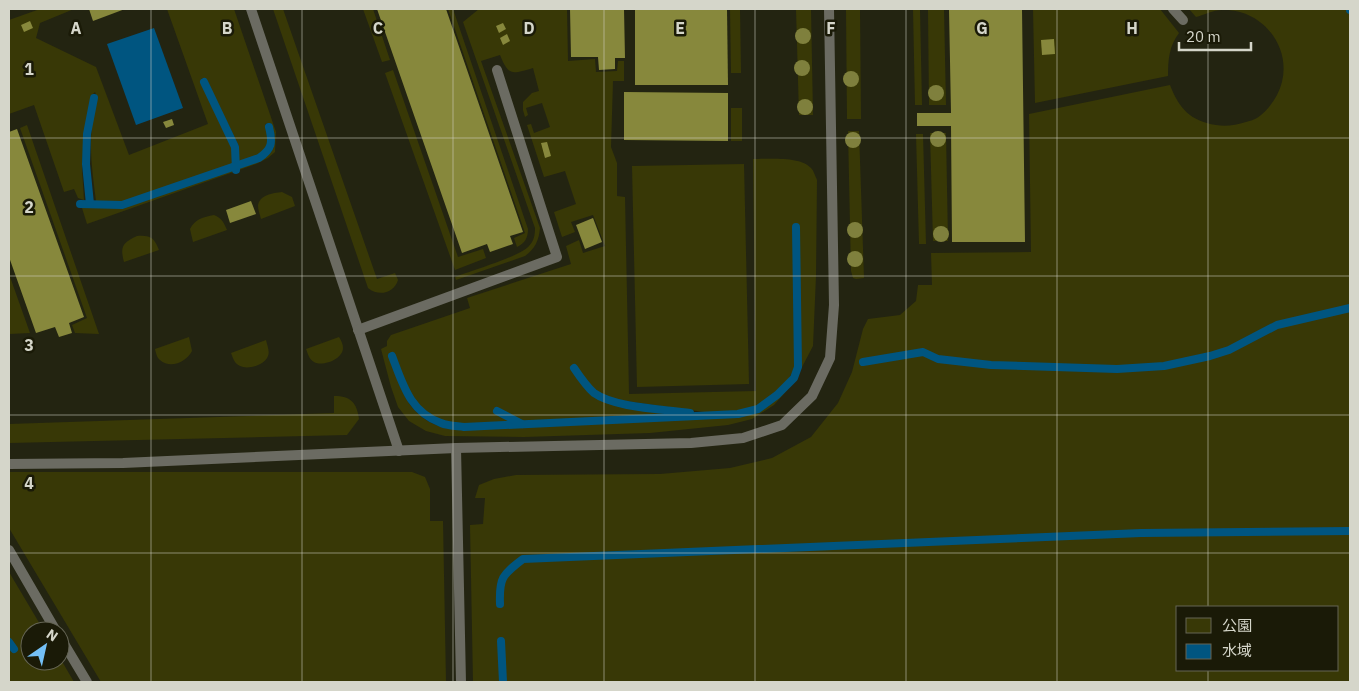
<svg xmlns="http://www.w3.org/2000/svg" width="1359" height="691" font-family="'IBM Plex Sans','Noto Sans JP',sans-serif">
<rect width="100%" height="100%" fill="#232411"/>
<!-- green -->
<g fill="#383806" fill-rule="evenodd">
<path d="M40,9H74L40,23L36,38L96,67L129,155L208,124L167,9H234L276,132L275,152L268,158L256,164L87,224L82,208H123L256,162C276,153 279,143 270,123L265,124C266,127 267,131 268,135C271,155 254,157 239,162V146L206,80L202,78L201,83L232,148L233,165L121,202L96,201C93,177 89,151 92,126C93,115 99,102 95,92L91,96L84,134L82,169L84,200L78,198L74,189L64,192L34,105L9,114V20Z"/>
<path d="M273,9H283L377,279L395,273L398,280C394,293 379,297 368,288Z"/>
<path d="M363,9H373L390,60L382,62Z"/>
<path d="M448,9H453L528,229C528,238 525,243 517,247L514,238L525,233Z"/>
<path d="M479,9H567L568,61L595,59L596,72L617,71L618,61H624V81H613L611,147L617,163V196L625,197L629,394L756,391L753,159C768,159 801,156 811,168C814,171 815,176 817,180L816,276L813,346L801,369L799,226L796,224L794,226L796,367L787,381L776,393L757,407L739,412L711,413L612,399L596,391L585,381L576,367L573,366V369L581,382L594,394L611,403L694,415L525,423L499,410H496V412L519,424L465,425L443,422L423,412L407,389L393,353L389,355C399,384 406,415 439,426C446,429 455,429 463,430L735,417L757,412L771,403L789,388L774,405L752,419L728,425L650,433L524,437L445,436L426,431L409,421L398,407L391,387L381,349L387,346V341L391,335L470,308L467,298L571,264L566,246L579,240L583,253L605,246L593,215L571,222L575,232L562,237L554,212L576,204L565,171L544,177L527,125L531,124L534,133L550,127L542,103L526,108L528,115L525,117L523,110V102L532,93L539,91L533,68C512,74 509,77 500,55L481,61L540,228C539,240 535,249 525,256L456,280L455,277C470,271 519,257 529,246C534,241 535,235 535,228L463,22Z"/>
<path d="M730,9H740L741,73H731Z"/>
<path d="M796,9H811L813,115H799Z"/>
<path d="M846,9H860L861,119H847Z"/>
<path d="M913,9H920L922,105H915Z"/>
<path d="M928,9H944L946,105H929Z"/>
<path d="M1033,9H1037L1038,10L1050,9H1160L1179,33C1169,46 1168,60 1168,76L1035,103Z"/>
<path d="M1189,9H1350V682H473L470,525L483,524L485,498H475L479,485L494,479L516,475L660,474L730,468L772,458L811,437L838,403L852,372L863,329L868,319L900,315L916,301L918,285H932L931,253L1031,252L1029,114L1170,85C1179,108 1190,121 1216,125C1226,127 1236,125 1246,122C1249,121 1254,120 1257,118C1265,113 1272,104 1277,95C1298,55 1266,8 1222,10C1213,10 1204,15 1196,17ZM1178,607H1338V670H1178Z"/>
<path d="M393,70L458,257L483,249L486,258L455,270L385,73Z"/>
<rect x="731" y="108" width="11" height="33"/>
<path d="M27,125L99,334L75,333L72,325L87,318L20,128Z"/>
<path d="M848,131H859L864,278L856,279L853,278L851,271Z"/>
<path d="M930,133H946L948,241H933Z"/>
<path d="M916,134H923L926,244H919Z"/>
<path d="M744,164L749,384L637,387L632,166Z"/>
<path d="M282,192L292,197L295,206L261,219C260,215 258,210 258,206C259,195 273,193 282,192Z"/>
<path d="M214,215C222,218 224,223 227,230L193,242L190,229C195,219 203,217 214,215Z"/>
<path d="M137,236C151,235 154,238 159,250L124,262C120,247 122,243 137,236Z"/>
<path d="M9,274L30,333L9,334Z"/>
<path d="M189,337L192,351C187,361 171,370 160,360C157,358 156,353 155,349Z"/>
<path d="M339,337C341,340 343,344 343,348C343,359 323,367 314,362C309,359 308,354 306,349Z"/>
<path d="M266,340C267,345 270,351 268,356C265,365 248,370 240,366C234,363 233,358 231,353Z"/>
<path d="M334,396C351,396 357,403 359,419L347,435L9,443V424L334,413Z"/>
<path d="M9,472H412L425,477L430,489V521H443L446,682H101L9,528Z"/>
<path d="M9,572L44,631H30V661H60V658L74,682H9Z"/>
</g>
<!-- water -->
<path fill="#005580" d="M154,28L183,108L136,125L107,44Z"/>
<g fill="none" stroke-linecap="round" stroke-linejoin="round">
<!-- stream -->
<g stroke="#005580" stroke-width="8">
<path d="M1350,9V10"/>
<path d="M204,82L235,147L236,170"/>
<path d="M80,204L122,205L259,158C272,149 273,143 269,127"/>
<path d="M90,204L86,164L87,134L94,98"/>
<path d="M392,356C403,385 410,412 441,423C448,426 457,426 464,427L738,414L758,409L777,395L794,378L798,367L796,227"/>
<path d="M863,362L923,352L938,359L991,365L1117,369L1164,366L1210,356L1229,350L1277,325L1350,308"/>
<path d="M574,368C580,377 586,386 594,393C615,408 664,409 690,413"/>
<path d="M497,411L522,424"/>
<path d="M500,604C499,578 502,575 523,559L1141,533L1350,531"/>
<path d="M501,641L503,682"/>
<path d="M9,642L14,649"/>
</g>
</g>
<!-- building -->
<g fill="#87883c">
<path d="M89,9H125L93,21Z"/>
<path d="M377,9H446L523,232L510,236L513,244L490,252L487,244L462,253Z"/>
<path d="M570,9H624L625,58H615V69L599,70L598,57H571Z"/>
<path d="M635,9H727L728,85H635Z"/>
<path d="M949,9H1022L1025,242H952L951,126H917V113H951Z"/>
<path d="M30,21L33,28L24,32L21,25Z"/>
<path d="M503,23L506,29L499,33L496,26Z"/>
<path d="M507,34L510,41L503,45L500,38Z"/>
<path d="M1054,39L1055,54L1042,55L1041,40Z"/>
<path d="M624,92L728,93V141L624,140Z"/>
<path d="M172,119L174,125L166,128L163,122Z"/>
<path d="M17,129L84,317L69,323L72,333L59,337L55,327L36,333L9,257V132Z"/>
<path d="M547,142L551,156L545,158L541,143Z"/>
<path d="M251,201L256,214L230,223L226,210Z"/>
<path d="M593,218L602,242L585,249L576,225Z"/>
</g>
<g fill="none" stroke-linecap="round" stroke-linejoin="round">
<!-- lane -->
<g stroke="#6b6b62" stroke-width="10">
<path d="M251,9L399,451"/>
<path d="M1173,9L1183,20"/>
<path d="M358,330L557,257L497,70"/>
<path d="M456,448L461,682"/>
<path d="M9,464L123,463L456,448L691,443L743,438L782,425L812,396L830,358L834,305L829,9"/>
<path d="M9,550L56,631"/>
<path d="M60,637L87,682"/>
</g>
</g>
<!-- trees -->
<g fill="#7f803d">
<circle cx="803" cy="36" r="8"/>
<circle cx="802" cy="68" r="8"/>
<circle cx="851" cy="79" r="8"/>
<circle cx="936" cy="93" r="8"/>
<circle cx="805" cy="107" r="8"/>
<circle cx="938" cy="139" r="8"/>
<circle cx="853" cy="140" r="8"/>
<circle cx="855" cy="230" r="8"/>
<circle cx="941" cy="234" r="8"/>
<circle cx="855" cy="259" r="8"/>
</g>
<!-- grid -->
<path fill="none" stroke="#d5d6ca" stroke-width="1" stroke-opacity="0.55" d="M151,9V682M302,9V682M453,9V682M604,9V682M755,9V682M906,9V682M1057,9V682M1208,9V607M9,138H1350M9,276H1350M9,415H1350M9,553H1350M1208,670V682"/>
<g font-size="16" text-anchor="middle" font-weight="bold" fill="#d5d6ca" stroke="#1a1a07" stroke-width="5" stroke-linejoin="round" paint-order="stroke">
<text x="76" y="34">A</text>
<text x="227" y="34">B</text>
<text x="378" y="34">C</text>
<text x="529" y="34">D</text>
<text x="680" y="34">E</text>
<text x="831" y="34">F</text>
<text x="982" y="34">G</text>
<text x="1132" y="34">H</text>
<text x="29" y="75">1</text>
<text x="29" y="213">2</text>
<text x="29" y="351">3</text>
<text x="29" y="489">4</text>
</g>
<!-- border -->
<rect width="1359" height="691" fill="none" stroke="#d5d6ca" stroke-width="20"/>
<!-- legend -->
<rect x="1176" y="606" width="162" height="65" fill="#1a1a07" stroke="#656555"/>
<rect x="1186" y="618" width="25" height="15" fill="#383806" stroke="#656555"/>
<text x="1222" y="631" font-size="15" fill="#d5d6ca">公園</text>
<rect x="1186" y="644" width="25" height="15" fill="#005580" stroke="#656555"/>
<text x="1222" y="656" font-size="15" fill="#d5d6ca">水域</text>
<!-- north arrow -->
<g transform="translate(45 646) rotate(34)"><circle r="24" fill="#1a1a07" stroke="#656555"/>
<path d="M0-4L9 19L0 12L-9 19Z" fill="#74c0f6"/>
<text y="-8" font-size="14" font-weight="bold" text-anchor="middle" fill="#d5d6ca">N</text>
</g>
<!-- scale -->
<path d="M1179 42v8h72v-8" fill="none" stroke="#d5d6ca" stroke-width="2.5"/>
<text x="1186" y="42" font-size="15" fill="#d5d6ca" stroke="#1a1a07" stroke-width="4" paint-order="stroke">20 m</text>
</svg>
